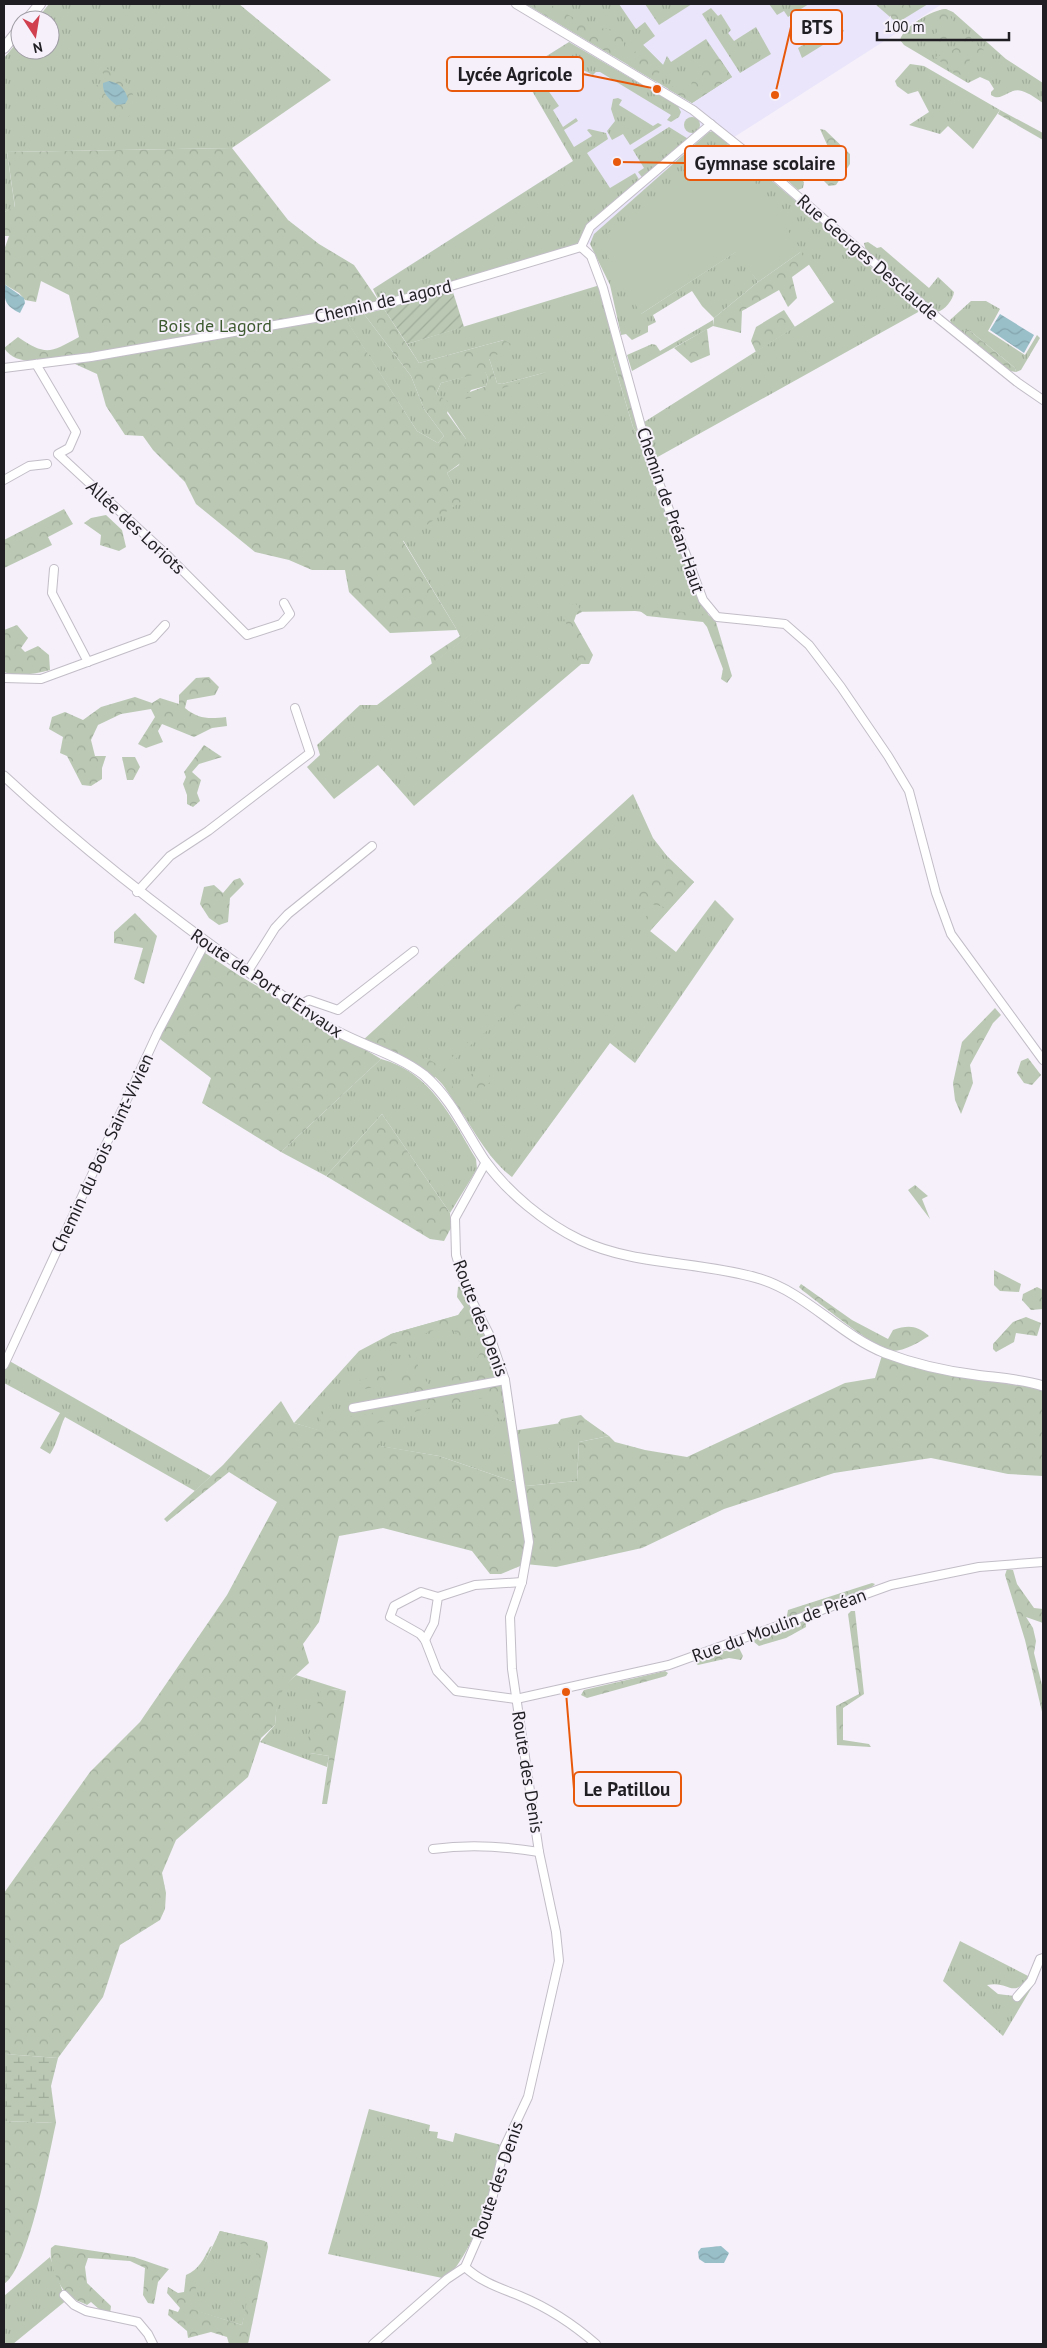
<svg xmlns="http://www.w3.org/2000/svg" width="1047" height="2348" font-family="'PT Sans',sans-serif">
<defs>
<pattern id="grass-tufts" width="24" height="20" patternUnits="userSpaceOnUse" patternTransform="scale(1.25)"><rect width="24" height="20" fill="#bbc9b4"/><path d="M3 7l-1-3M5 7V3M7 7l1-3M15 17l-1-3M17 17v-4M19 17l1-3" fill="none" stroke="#a0ac9a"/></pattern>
<pattern id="forest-crowns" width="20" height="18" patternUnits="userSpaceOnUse" patternTransform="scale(1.25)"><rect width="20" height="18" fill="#bbc9b4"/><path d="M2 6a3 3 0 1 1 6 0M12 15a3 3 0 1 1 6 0" fill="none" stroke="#a0ac9a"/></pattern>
<pattern id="wetland-marsh" width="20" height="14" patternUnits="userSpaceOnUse" patternTransform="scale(1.25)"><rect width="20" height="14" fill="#bbc9b4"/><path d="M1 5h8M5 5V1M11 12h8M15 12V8" fill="none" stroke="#a0ac9a"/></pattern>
<pattern id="garden-furrows" width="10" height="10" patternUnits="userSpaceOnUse" patternTransform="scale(1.25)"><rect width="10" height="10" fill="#bbc9b4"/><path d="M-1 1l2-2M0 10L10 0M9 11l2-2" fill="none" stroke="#a0ac9a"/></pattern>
<pattern id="water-waves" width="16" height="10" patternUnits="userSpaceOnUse" patternTransform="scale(1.25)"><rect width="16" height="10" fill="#99bfc9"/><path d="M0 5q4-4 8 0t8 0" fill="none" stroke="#84a4ac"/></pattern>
</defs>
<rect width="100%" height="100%" fill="#f5f0fa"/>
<!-- education -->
<path fill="#eae5fa" d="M516,4H942L731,139L833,228L758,282L737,252L598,240L581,247L373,289L573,161L521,72L574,39Z"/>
<!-- grass -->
<g fill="url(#grass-tufts)">
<path d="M49,4H239L331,80L232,148L7,152L15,208L4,212V58L20,39V50H50V20H36Z"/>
<path d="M526,4H619L636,29L645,22L655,36L643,45L663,65L667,56L671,62L706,39L732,77L692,103Z"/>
<path d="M645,4H692L659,25Z"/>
<path d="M769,4H809L788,17L784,11L777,15Z"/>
<path d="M711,8L718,16L721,14L731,30L728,33L734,41L756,27L771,54L740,73L702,14Z"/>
<path d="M946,9L953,12L1006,59L1043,83V103C1037,99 1029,93 1022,91C1009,87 1002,103 991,95V92L994,89L989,81L980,77L968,83L904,45L900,40C904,26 932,10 946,9Z"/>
<path d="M838,22L844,31L831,40L825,31Z"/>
<path d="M808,23L812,24L816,29L793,43L789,36Z"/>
<path d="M819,35L823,45L802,58L798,48Z"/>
<path d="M569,42L678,106L681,112L679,117L671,122L667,120L671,115L600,72H596L593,75C577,66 578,71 563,72L558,68L559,63L553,61L536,73L559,106L553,110L563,127L576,118L578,121L564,130L574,147L592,136L587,130L589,129L606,133L608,139L587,153L610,188L635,173L640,181L590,227L581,247L380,303L373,289L573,161L521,72Z"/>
<path d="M910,64L924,66L1000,110L973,149L948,126L940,134L909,125L929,112L918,91L908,94L897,86L895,81Z"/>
<path d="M618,98L622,100L619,105L653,126L658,123L662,125L630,145L623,134L612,140L607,131L615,121L611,109L613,99Z"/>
<circle cx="692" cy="125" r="8"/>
<path d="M669,127L690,140L644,180L638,172L644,168L633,150Z"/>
<path d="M713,131L830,230L920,311L654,459L641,424L834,302L728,144L684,175L687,180L641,314L737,251L758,282L714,318L702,306L692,291L653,315L656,322L648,326V332L632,340L626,334L621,335L610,285L590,244L594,234L709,132Z"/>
<path d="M868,242L877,248L881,247L929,288L938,277L954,292C953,300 945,310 937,312L866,251L864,243Z"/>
<path d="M600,285L617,349L612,357L633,427L639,438H642L647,459L710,619L635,611L567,612L586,660L414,806L378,765L334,799L307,767L320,755L317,745L360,705H377L476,630H457L403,540L453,485L447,473L459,465L466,439L436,394L441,383L485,371L488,378L486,386L471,390L466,398L547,372L502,384L497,383L489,358L504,340L419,363L407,344Z"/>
<path d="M971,301H986L1000,309L988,331L1025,355L1037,335L1040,338L1021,370L1016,372L1015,368L969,330H965L964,334L951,323L950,320Z"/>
<path d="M364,314L411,376L424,409L444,436L438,443L417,431L344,317Z"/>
<path d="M713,320V326L632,371L627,355L652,344L656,345L660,351Z"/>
<path d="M633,794L653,838L667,856L694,882L650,931L676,952L715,900L734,919L635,1063L610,1043L512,1177C482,1154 467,1115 443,1085C423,1061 390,1052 362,1041Z"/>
<path d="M381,1059C431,1072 452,1119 476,1159L477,1169L450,1213L382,1114L326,1176L281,1152Z"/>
<path d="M477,1310L505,1380L512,1431L585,1419L609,1436L579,1442L577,1481L526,1486L439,1456L361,1443L294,1423L359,1351L391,1334Z"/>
<path d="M6,1359L211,1476L195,1491L65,1417C59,1429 58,1443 50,1454L40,1448L60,1413L4,1383V1365Z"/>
<path d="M296,1675L346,1691L331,1689L310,1753L329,1756L327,1767L260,1742L275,1725L277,1700L284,1686Z"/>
<path d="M960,1941L1030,1977C1011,2000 1010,1980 987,1985L998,1994L1022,1997L1035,1982L1003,2036L943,1981Z"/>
<path d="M369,2109L430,2125L429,2131L438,2132L437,2138L453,2142L455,2133L501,2145C490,2194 480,2239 447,2279L328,2254Z"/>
<path d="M220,2231L265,2241L242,2325L183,2307Z"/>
<path d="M50,2257L64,2295L68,2299L13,2344H4V2296Z"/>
</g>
<!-- forest -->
<g fill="url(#forest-crowns)">
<path d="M526,4H549L574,18L598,28L616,30L624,38V51L613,56Z"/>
<path d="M875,4H928L897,23Z"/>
<path d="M946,9L954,23L949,30L943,51L936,53L933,37L937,32L935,14L940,10Z"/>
<path d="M964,36H970L974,43L984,50L979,55L971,57L965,72L961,75L954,73L935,57C947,53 960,49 964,36Z"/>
<path d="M643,45L663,65L655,81L628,65L631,55Z"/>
<path d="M708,58L720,59L732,77L692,103L668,89L675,85L691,87L693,74L701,72Z"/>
<path d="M104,68C123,73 136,91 136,110L128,117C106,111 101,107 94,86L97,85L102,89L108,98L116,83L109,81L102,72Z"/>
<path d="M1000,110L1043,133V140L998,114Z"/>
<path d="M820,129L825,130L850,154V164L836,185L829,186L818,175V170L833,158Z"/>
<path d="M232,148L288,220L319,244L354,265L380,303L342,313L417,431L438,443L444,436L424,409L411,376L364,314L384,309L419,363L504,340L513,345V348L489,358L497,383L502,384L558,369L495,391L466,399L462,395L486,386L488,378L485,372L441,383L436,394L451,403L447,413L466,439V459L447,473L462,501L403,541L457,630H477L432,664L430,656L460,636L457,630L390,633L349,592L345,570H312L289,560L255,552L196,504L185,482L153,450L143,436L125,435L106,406L97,374L75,364L64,357C43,359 18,368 4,348L18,337C46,356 50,353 79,337L69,295L41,281L36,302L25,300L19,293L4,284V250L9,236H4V212L15,207L7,152Z"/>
<path d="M783,152L791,170L804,182L803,188L798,190L769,164L771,158Z"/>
<path d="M802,251L810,264L792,277L797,298L788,307L779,290L742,311L741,333L713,326L714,318L758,282Z"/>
<path d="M784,310L795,327L756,352L751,341L756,327Z"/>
<path d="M707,329L710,355L691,363L674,348Z"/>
<path d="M965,330H969L1015,368L1016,372L1010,371L964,334Z"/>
<path d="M613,349H617L642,438H639L633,427L612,357Z"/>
<path d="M64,509L73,524L48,537L52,545L4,568V540Z"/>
<path d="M106,515L122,530L126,547L119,551L100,545L101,535L84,523L91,518Z"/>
<path d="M576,604L582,612L576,615L574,621L593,655L589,664H582L576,661L579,653L562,614L563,605Z"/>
<path d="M644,607L708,615L715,619L732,676L727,683L721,679L723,669L707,627L703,622L647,616L640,611Z"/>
<path d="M17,625L28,638L21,648L25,652L38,646L49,655L50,670C36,674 17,677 4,672V630Z"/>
<path d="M209,677L219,687L215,695L187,700L185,708C198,719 209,719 226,717L227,726L212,728L194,737L162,724L158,731L163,742L146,748L138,744L155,717L151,709L121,714L98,725L91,740L95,756H106L102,768V779L91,786L82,785L67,756L60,753L63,737L49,729L52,717L65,712L83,720L101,707L135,697L152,703L160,698L179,704V695L196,678Z"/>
<path d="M204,745L222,757L199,764L192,772L201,780L197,793L200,801L193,807L187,804V795L183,784L186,777L184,772Z"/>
<path d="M122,757H135L140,767L133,780H127Z"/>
<path d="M669,859L694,882L650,931L644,923L646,916L658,913L664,907L647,903L642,897L632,899L628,896Z"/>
<path d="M240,878L244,884L230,898L228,922L219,925L209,918L200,904L204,887L214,885L223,893L234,880Z"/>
<path d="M135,913L157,936L144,984L134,979L143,948L114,943V932Z"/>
<path d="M202,951L240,976L381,1059L281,1152L202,1103L211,1078L156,1036Z"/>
<path d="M514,999L520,1002L521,1010H510L434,1078L419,1065L425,1057L440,1066L445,1064Z"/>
<path d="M995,1008L1001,1015L993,1023L970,1065L973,1083L961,1114L955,1100L953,1083L962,1042Z"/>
<path d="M379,1036L399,1041L411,1050L404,1057L370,1044Z"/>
<path d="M1028,1058L1041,1075L1032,1085L1024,1083L1017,1073L1021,1061Z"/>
<path d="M480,1069L485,1070L493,1080L476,1093L465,1078Z"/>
<path d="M442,1079L450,1081L457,1097L467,1109L463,1115L442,1083Z"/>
<path d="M382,1114L450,1213L451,1228L444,1241L430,1239L326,1176Z"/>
<path d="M915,1185L928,1196L922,1199L930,1219L908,1190Z"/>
<path d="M994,1270L1021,1284L1019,1292L1000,1291L994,1285Z"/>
<path d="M801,1284L852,1320L888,1339L893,1330C908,1325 917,1325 929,1336C919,1342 905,1351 893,1351C879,1352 817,1301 802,1290L799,1287Z"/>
<path d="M461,1286L484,1334L494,1361L506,1416L501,1420L494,1415L496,1404L494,1396L428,1408L372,1425V1433L381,1446L439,1456L526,1486L577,1481L579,1442L609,1436L615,1442L645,1450L687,1457L845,1383L875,1378L883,1352L911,1362L1043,1386V1476L1008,1474L931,1458L834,1473L724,1509L642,1548L556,1567L525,1564L501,1574H490L472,1551L383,1528L339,1536L319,1622L303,1644L309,1663C283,1687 278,1688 275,1725L261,1738L248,1777L176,1840L162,1873L166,1893L165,1909L160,1920L120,1945L103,1997L58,2058L4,2054V1893L90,1772L140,1722L227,1595L277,1502L229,1472L167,1522L164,1519L223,1465L281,1401L294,1423L319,1430L321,1424L319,1413L326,1409L331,1421C343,1417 354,1416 367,1414C383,1411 398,1404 413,1397C402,1377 378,1387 360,1390L354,1381L402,1372L403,1362L410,1353L417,1358C417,1373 428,1380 433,1393L441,1391V1386L448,1378L487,1368L486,1363L476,1360L484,1346L478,1339L464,1341L451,1328L432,1331L390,1346L386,1339L391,1334L458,1315L464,1307L457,1297L458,1287Z"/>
<path d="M1037,1287L1043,1290V1309L1031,1310L1022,1300L1023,1294Z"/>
<path d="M1026,1317L1041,1323L1037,1336L1016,1333L1014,1342L996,1352L993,1349V1344L1013,1322Z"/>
<path d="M581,1415L585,1419L583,1424L562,1427L558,1423L561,1419Z"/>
<path d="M559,1446L564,1449L565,1454L561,1461L531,1466L526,1464L524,1456L530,1455C537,1462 541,1461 550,1458L554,1448Z"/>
<path d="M1007,1569L1013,1570L1017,1584L1034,1608L1043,1609V1623L1026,1617L1033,1628L1036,1641L1034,1653L1043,1689V1716L1025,1640L1005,1575Z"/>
<path d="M872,1583L875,1584L872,1587L832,1601L805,1615L806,1627L786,1638L759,1646L754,1642L755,1636L786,1621L788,1610Z"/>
<path d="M851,1611H855L864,1694L843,1708V1740L869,1744L871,1747L837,1745L836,1706L859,1694L848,1614Z"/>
<path d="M739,1648L743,1656L741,1660L729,1658L698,1665L694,1662L711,1654Z"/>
<path d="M665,1671L668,1673L666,1676L587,1698L581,1695L584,1690Z"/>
<path d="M331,1689L346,1691L327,1804H322L329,1756L310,1753L306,1746L321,1690Z"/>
<path d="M4,2121L56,2123C49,2154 29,2268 4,2284Z"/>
<path d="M220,2231L267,2242L268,2247L248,2344H229L227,2337L211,2332L188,2338L187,2331L168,2315L169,2309L178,2312L180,2308L167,2293L168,2287L178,2293L184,2292L186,2275C199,2270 204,2258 210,2247L212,2246C204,2265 193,2289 192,2309L242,2325L256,2259V2248L217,2237Z"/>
<path d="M55,2245L134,2257L169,2269L158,2282L154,2304L148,2303L143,2295L145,2268L130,2261L88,2258L85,2267L87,2283L111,2306L110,2314L100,2310L91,2302L87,2305C82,2302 74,2300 69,2296C57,2285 49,2263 51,2248Z"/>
</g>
<!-- wetland -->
<path fill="url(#wetland-marsh)" d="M4,2054L58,2058L51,2086L56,2123L4,2121Z"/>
<!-- garden -->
<path fill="url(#garden-furrows)" d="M452,289L464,327L407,344L384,309Z"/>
<!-- pitch -->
<path fill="#bbc9b4" d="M728,144L802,251L758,282L736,252L641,314L598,240L687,180L684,175Z"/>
<!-- water -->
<g fill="url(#water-waves)">
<path d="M109,81C120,83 125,89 128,99L125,104L116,105C109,99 102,93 103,83Z"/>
<path d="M4,284L24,298L25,303L20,313C5,306 4,300 4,284Z"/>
<path d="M1000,314L1034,335L1024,353L990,330Z"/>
<path d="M721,2246L729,2253L724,2263H705L699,2259L698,2252L701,2248Z"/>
</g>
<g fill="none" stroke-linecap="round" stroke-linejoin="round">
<!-- minor casing -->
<g stroke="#c2bdc7" stroke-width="10">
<g id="minor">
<path d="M516,4L693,110L757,161L939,319L1017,382L1043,400"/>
<path d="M581,247L591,256L603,288L650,459L703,600L717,617L785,624L809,645L841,687L888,756L909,791L936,893L951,934L1043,1060"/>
<path d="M36,364L76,432L69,448L58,454L169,557L247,635L281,624L290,614L284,603"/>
<path d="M4,368L91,357L355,311L424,294L581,247L590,227L711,124"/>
<path d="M4,480L29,466L47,464"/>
<path d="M54,569L52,593L88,662"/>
<path d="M4,678L41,679L153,638L165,625"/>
<path d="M137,892L170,856L208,831L310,753L295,708"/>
<path d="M248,971L275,928L288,914L372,846"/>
<path d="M298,1006L309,1000L338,1010L414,951"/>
<path d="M4,1365L158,1032L205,943"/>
<path d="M353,1408L505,1380"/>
<path d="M438,1597L421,1592L394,1606L390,1617L420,1634L425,1640L437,1671L456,1691L516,1699L669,1665L891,1585L979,1567L1043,1562"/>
<path d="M425,1640L434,1623L438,1597L475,1585L522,1582"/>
<path d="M433,1849C470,1844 503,1846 539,1852"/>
<path d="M1017,1997L1031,1981L1040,1959L1043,1958"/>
<path d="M465,2267C481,2282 500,2288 520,2296C549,2308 573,2324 596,2344"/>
<path d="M64,2295L74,2305L86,2311L138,2322L148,2334L153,2344"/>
<path d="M373,2344L447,2279L465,2267L489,2212L504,2148L528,2097L559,1961L556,1932L539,1852L512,1669L510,1617L522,1582L529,1542L520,1483L505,1380L490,1336L467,1291L456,1255L455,1218L486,1162"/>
</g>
</g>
<!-- tertiary casing -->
<g stroke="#c2bdc7" stroke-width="11">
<path id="tertiary" d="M4,776C102,867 208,946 319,1021C351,1043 393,1051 424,1075C452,1099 465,1131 485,1161C508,1193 545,1223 580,1240C635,1266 700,1261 757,1278C806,1292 838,1334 885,1353C914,1364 944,1371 976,1375C998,1378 1022,1379 1043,1386"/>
</g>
<!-- secondary casing -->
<g stroke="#c2bdc7" stroke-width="12">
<g id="secondary">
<path d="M27,20L40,4"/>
<path d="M4,48L20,28"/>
</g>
</g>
<!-- minor -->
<use href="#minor" stroke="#fff" stroke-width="8"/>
<!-- tertiary -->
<use href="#tertiary" stroke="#fff" stroke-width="9"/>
<!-- secondary -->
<use href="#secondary" stroke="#fff" stroke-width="10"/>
</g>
<g text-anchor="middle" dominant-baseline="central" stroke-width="4" stroke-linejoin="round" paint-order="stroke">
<!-- street labels -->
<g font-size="18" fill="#201e22" stroke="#f5f0fa">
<text transform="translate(868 257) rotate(41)">Rue Georges Desclaude</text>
<text transform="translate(383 301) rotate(-13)">Chemin de Lagord</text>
<text transform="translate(671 510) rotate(71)">Chemin de Préan-Haut</text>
<text transform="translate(136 527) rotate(43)">Allée des Loriots</text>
<text transform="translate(267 983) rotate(34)">Route de Port d'Envaux</text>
<text transform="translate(102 1153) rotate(-65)">Chemin du Bois Saint-Vivien</text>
<text transform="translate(481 1318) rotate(69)">Route des Denis</text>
<text transform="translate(779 1625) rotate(-20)">Rue du Moulin de Préan</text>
<text transform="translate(528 1772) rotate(81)">Route des Denis</text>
<text transform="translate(497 2180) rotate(-71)">Route des Denis</text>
</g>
<!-- park labels -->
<g font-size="18" fill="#3e5a30" stroke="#f5f0fa">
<text x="215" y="325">Bois de Lagord</text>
</g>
</g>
<!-- callouts -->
<path fill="none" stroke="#e8590c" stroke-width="2" d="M775 95L791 27M657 89L583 74M617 162L685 163M566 1692L574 1789"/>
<g fill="#e8590c" stroke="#f5f0fa" stroke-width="2">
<circle cx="775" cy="95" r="5"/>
<circle cx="657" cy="89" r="5"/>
<circle cx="617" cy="162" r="5"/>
<circle cx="566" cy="1692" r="5"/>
</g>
<g fill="#f5f0fa" stroke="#e8590c" stroke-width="2">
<rect x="791" y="10" width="51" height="34" rx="5"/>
<rect x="447" y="57" width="136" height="34" rx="5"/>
<rect x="685" y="146" width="161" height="34" rx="5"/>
<rect x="574" y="1772" width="107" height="34" rx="5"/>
</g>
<g font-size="19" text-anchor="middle" font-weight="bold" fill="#201e22">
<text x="817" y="34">BTS</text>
<text x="515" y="81">Lycée Agricole</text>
<text x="765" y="170">Gymnase scolaire</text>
<text x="627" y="1796">Le Patillou</text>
</g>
<!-- border -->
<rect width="1047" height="2348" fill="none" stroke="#201e22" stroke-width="10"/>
<!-- north arrow -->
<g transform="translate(35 35) rotate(168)"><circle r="24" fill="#f5f0fa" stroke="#a09ca4"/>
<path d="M0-4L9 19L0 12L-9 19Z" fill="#d0404f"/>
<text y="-8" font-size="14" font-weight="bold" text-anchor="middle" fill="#201e22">N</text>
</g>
<!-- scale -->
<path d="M877 32v8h132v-8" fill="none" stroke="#201e22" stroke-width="2.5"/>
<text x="884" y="32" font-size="15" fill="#201e22" stroke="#f5f0fa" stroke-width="4" paint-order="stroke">100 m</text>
</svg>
